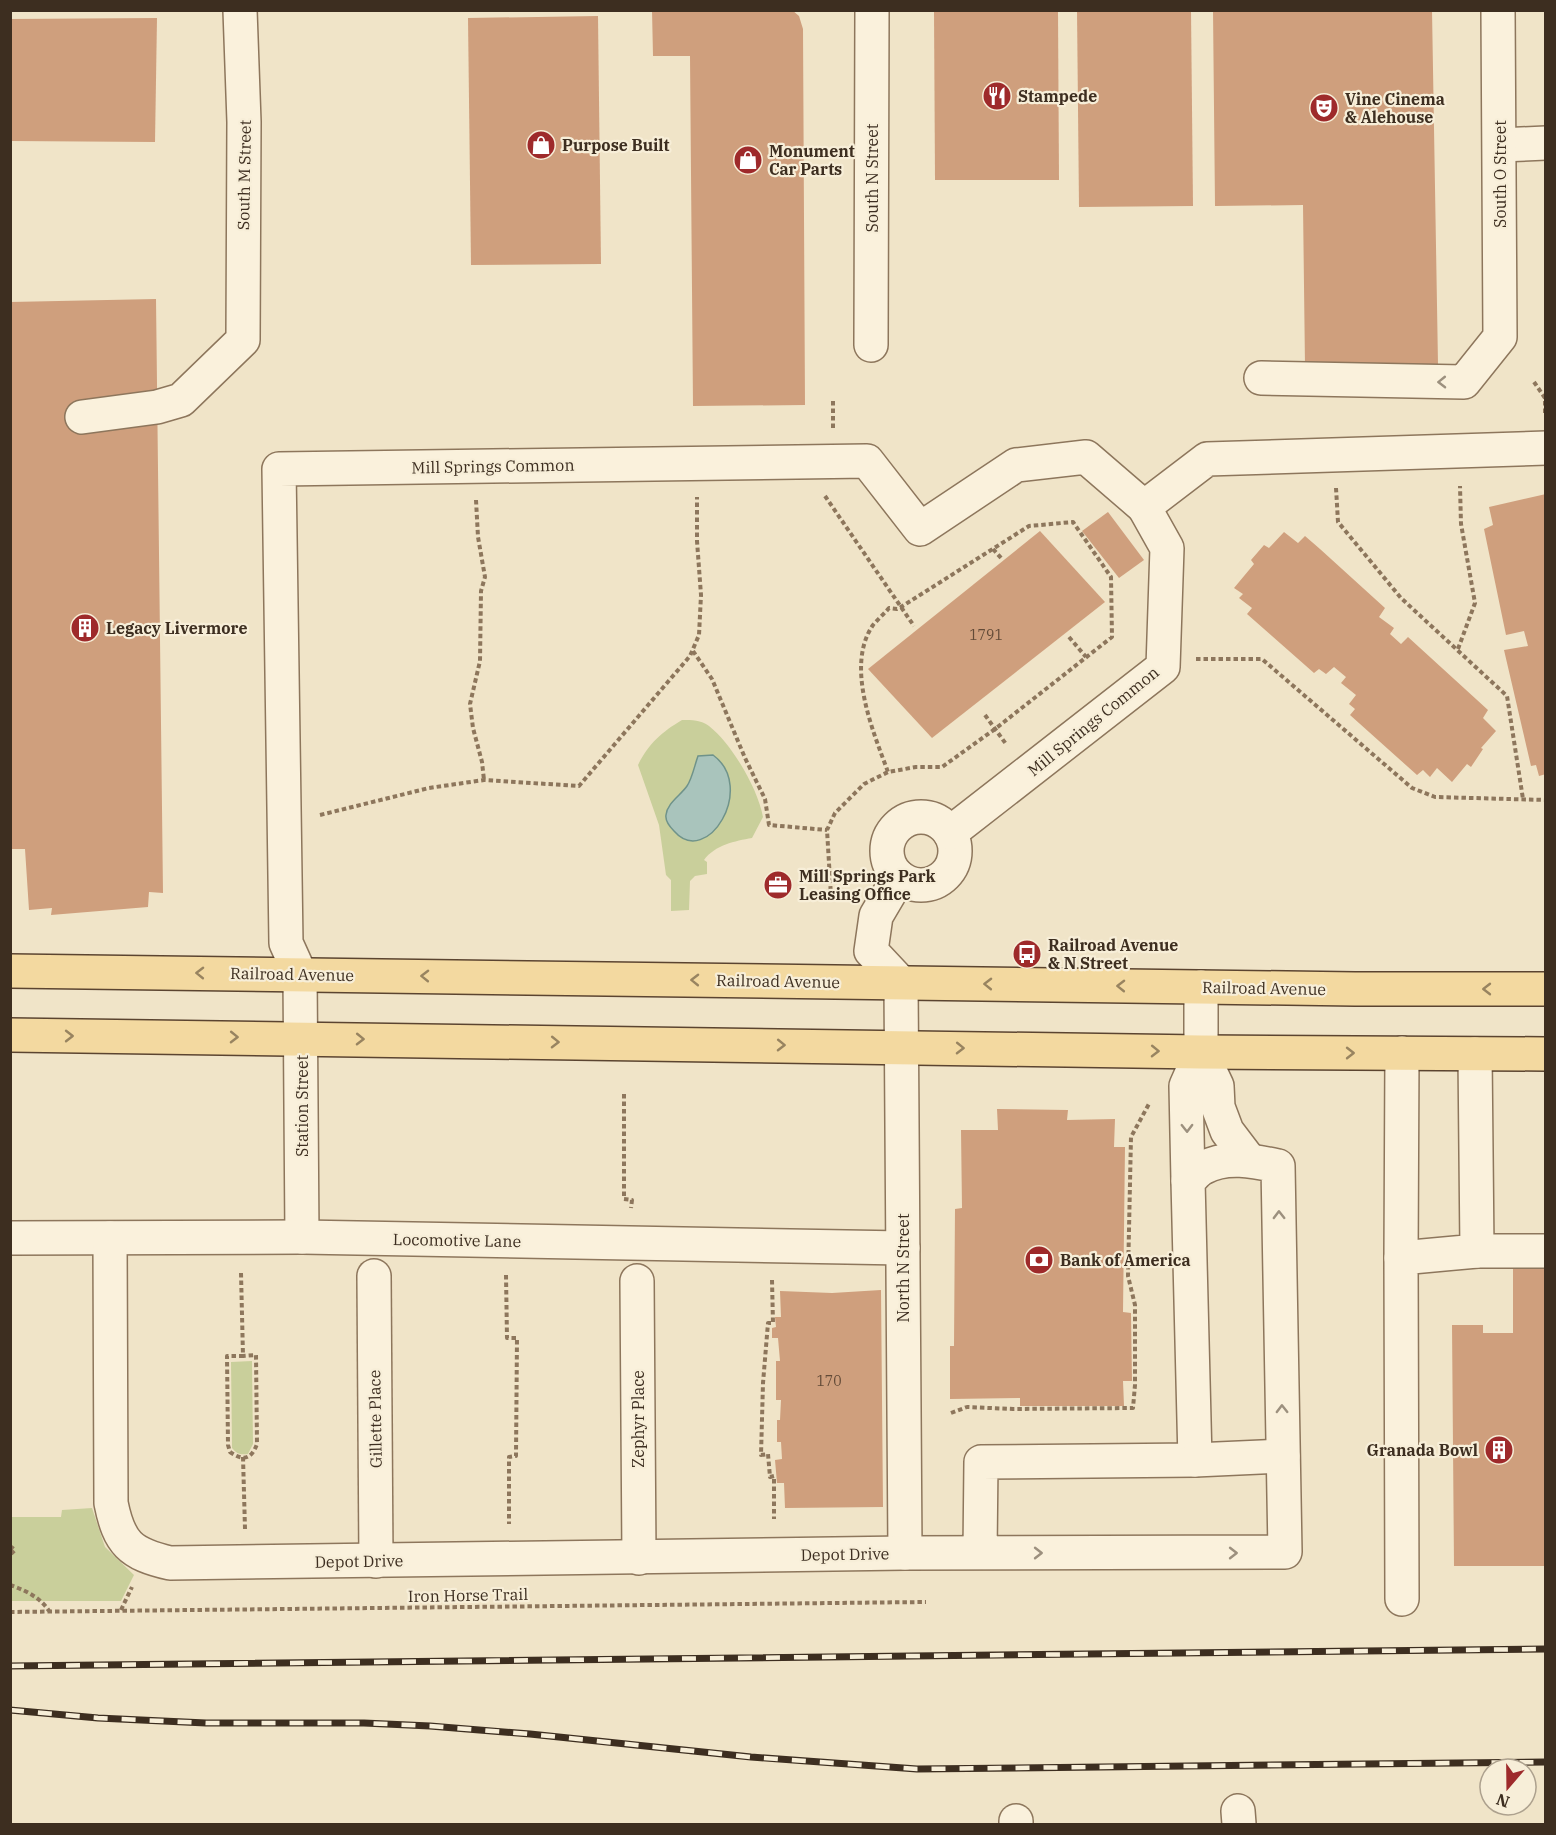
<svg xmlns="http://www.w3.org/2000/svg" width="1556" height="1835" font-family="'IBM Plex Serif',serif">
<rect width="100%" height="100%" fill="#f0e4c8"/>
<!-- green -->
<g fill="#c9cf9b">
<path d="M682,720C692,720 701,720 709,726C732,744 758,789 763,817L752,838C735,841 715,845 704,860L707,862V874L695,876L690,881L689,910L671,911V880L666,875L659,825L638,765C649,743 662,732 682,720Z"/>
<path d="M252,1361L253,1444L248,1454C240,1455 237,1454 232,1448L231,1362Z"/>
<path d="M92,1508L105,1547L134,1575L121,1601H11V1517H61L62,1510Z"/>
</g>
<!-- water -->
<path fill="#a9c4bc" stroke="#6f938a" stroke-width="1.5" d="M713,755C757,787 707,869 674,831C670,827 665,821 666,815C667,803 681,795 687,786C692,779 695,764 698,756Z"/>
<!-- building -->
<g fill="#cf9f7d">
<path d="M652,10H792L799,16L803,29L805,405L693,406L690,56H653Z"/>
<path d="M1077,10H1191L1193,206L1079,207Z"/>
<path d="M1213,10H1432L1438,364L1305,366L1303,205L1215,206Z"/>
<path d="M934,11H1058L1059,180H935Z"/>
<path d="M598,16L601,264L471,265L468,18Z"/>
<path d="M157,18L155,142L10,141V19Z"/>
<path d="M156,299L163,893L149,892L148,907L51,915L52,908L29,910L25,849H10V302Z"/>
<path d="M1546,494V774L1539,776L1536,765L1531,766L1504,650L1528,646L1524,631L1506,635L1484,529L1493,525L1489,507Z"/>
<path d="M1108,512L1144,560L1119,578L1082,531Z"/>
<path d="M1040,531L1105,602L932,738L868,669Z"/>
<path d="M1284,532L1298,543L1305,536L1320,549L1385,608L1379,617L1394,628L1390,634L1401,644L1408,637L1488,710L1483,718L1496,731L1481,748L1483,749L1471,767L1467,764L1452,782L1437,768L1430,777L1423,770L1417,775L1350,715L1355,709L1349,704L1356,695L1341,683L1346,677L1334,667L1326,674L1319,669L1314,673L1247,614L1252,608L1239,598L1243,594L1234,588L1254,564L1251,560L1264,545L1269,548Z"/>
<path d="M997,1109L1068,1110L1067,1120L1115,1119L1114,1147H1125L1123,1312L1131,1313L1132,1381H1123L1124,1406H1020V1398L950,1399V1346H954L955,1209L962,1208L961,1130H998Z"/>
<path d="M1513,1266H1546V1566H1454L1452,1325H1483V1333H1513Z"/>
<path d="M881,1290L883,1507L785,1508L784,1483H777L775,1460L782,1459L781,1442H777V1420H780L781,1400H776V1361H780L778,1338H772V1328L776,1327L775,1317H781L780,1291L832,1293Z"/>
</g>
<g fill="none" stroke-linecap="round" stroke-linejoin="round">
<!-- minor casing -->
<g stroke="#8d765c" stroke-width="36">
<g id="minor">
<path d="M1500,145L1546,143"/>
<path d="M871,345L872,10"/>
<path d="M1261,378L1464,382L1500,337L1498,10"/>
<path d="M82,417L157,407L181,400L243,340L244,122L240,10"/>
<circle cx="921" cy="851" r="34"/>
<path d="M950,833L1163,667L1167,548L1144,507"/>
<path d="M899,877L876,916L871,951L901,983L905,1553"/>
<path d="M1201,1052L1217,1086L1218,1107L1227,1131L1249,1160"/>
<path d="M1188,1181L1186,1086L1201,1052V987"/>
<path d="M302,1237L300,974L286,943L279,469L867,461L920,529L1016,465L1086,457L1144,507L1207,459L1546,448"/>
<path d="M10,1238L302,1237L903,1248"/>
<path d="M110,1238L111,1503C119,1543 130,1554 170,1563L905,1553L1285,1552L1278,1166C1254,1161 1226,1155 1203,1168C1197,1171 1193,1177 1188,1181L1195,1460L981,1462L980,1553"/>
<path d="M1477,1251H1546"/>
<path d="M1401,1258L1402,1053"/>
<path d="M374,1276L376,1561"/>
<path d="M637,1281L639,1558"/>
<path d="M1195,1460L1283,1456"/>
<path d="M1402,1599L1401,1258L1477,1251L1475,1054"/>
<path d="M1238,1811L1239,1824"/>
<path d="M1016,1821V1824"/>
</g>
</g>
<!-- major casing -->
<g stroke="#5b4430" stroke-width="36">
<g id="major">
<path d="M10,971L1355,989H1546"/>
<path d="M10,1035L1201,1052L1546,1054"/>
</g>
</g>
<!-- path -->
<g stroke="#8d765c" stroke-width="4" stroke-dasharray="4.5 3" stroke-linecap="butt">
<path d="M1534,382L1545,398V414"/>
<path d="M833,428V399"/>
<path d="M1336,488L1338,522L1401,598L1507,696L1523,799"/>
<path d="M825,496L914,626"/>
<path d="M476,500L478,537L485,577L481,591L480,661L470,704L473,728L482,762L484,780"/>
<path d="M993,549L1002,559"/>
<path d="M1069,637L1086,657"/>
<path d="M1458,649L1475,603L1461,524L1460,486"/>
<path d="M693,651L712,679L745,758L765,799L769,825L827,830"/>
<path d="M1196,659H1262L1412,788L1435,797L1546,800"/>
<path d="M985,715L1006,744"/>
<path d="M320,815L429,788L484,780L579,786L690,656L699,635L701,595L697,541V497"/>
<path d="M848,896H831L827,830L835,813L864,784L888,772L916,767H942L995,729L1112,637L1111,577L1073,522L1029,526L901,607L897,609L889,608C884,614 878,619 873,625C845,666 873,731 888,772"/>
<path d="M624,1094V1199L632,1200L631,1208"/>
<path d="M241,1273L243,1356H227L228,1445L230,1452C243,1461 251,1460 257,1444L256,1355L243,1356"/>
<path d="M506,1275L507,1338H517L516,1456L509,1457V1524"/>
<path d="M772,1280L773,1323H768L763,1383L761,1455L768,1454L770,1477L774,1476V1519"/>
<path d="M951,1413L967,1407L1013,1409L1133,1408L1135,1385V1305L1128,1276L1131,1137L1150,1102"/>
<path d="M243,1457L245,1529"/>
<path d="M10,1546L15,1550L10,1555"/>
<path d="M10,1585C25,1590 41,1598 49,1611"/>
<path d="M121,1610L132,1587"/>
<path d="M10,1612L926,1602"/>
</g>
<!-- minor -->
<use href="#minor" stroke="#faf1dc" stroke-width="33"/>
<!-- major -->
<use href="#major" stroke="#f3d9a0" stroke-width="33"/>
<!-- rail casing -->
<g stroke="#3d2e20" stroke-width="7">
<g id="rail">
<path d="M10,1666L1546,1649"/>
<path d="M10,1710L98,1718L206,1723H364L430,1726L530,1734L751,1757L917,1769L1546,1762"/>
</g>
</g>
<!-- rail -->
<use href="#rail" stroke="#f7eed8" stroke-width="4.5" stroke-dasharray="14" stroke-linecap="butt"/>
</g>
<!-- one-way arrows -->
<defs><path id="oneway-chevron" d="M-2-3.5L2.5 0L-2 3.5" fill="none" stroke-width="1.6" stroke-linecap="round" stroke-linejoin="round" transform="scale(1.5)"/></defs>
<g stroke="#9c907e">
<use href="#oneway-chevron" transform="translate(1442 382) rotate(179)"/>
<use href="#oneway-chevron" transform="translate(1187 1128) rotate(89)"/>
<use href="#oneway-chevron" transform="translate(1279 1215) rotate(-91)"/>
<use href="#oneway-chevron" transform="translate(1282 1409) rotate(-91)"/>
<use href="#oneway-chevron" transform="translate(1038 1553)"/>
<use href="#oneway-chevron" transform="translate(1233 1553)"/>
</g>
<g stroke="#988460">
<use href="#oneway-chevron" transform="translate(200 973) rotate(-179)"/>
<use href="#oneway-chevron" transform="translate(425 976) rotate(-179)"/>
<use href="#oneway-chevron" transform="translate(695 980) rotate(-179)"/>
<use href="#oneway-chevron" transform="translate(988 984) rotate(-179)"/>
<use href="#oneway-chevron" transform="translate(1121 986) rotate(-179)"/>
<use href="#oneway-chevron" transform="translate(1487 989) rotate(180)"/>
<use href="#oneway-chevron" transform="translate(69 1036)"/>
<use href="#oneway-chevron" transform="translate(234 1037) rotate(1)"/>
<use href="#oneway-chevron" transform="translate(360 1039) rotate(1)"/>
<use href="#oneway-chevron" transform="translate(555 1042) rotate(1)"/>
<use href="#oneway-chevron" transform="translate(781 1045) rotate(1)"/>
<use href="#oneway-chevron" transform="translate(960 1048) rotate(1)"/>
<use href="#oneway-chevron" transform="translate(1155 1051) rotate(1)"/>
<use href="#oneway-chevron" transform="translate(1350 1053)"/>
</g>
<!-- icons -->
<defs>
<g id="restaurant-disc" transform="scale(1.5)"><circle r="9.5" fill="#9e2a2b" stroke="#f7eed8"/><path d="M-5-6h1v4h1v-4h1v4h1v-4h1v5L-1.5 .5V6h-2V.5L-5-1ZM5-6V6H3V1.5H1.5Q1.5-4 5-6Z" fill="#fff"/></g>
<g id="theatre-disc" transform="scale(1.5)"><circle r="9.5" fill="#9e2a2b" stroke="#f7eed8"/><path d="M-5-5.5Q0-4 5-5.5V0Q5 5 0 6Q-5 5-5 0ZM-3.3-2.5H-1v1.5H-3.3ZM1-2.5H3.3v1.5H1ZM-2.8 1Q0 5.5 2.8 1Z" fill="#fff"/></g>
<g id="shop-disc" transform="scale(1.5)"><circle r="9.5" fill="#9e2a2b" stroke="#f7eed8"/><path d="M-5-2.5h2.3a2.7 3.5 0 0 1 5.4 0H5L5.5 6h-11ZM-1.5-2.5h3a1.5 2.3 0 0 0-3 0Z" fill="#fff"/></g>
<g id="building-disc" transform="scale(1.5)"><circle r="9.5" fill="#9e2a2b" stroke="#f7eed8"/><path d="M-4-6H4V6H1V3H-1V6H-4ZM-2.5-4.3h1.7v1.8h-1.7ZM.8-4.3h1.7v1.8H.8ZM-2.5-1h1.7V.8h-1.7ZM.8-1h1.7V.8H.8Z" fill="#fff"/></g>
<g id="office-disc" transform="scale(1.5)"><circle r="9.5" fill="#9e2a2b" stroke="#f7eed8"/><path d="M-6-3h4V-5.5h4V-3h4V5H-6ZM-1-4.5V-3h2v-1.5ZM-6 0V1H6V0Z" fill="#fff"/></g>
<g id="bus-disc" transform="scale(1.5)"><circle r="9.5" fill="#9e2a2b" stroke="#f7eed8"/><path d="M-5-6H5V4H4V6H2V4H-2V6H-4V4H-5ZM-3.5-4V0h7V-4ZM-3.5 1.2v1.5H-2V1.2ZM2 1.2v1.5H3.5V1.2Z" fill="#fff"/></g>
<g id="bank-disc" transform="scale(1.5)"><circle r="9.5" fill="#9e2a2b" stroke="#f7eed8"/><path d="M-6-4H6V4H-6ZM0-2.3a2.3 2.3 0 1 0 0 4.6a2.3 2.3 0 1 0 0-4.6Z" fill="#fff"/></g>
</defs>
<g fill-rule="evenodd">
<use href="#restaurant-disc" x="997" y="96"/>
<use href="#theatre-disc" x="1324" y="108"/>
<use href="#shop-disc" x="541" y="145"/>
<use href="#shop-disc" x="748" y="160"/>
<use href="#building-disc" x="85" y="628"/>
<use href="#office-disc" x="778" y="885"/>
<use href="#bus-disc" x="1027" y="954"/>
<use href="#bank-disc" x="1039" y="1260"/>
<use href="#building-disc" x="1499" y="1450"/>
</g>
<g text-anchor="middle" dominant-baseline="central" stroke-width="4.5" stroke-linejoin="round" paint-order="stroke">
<!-- number labels -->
<g font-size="14" fill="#624a37">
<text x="986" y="635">1791</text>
<text x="829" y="1381">170</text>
</g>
<!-- poi labels -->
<g font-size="16" font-weight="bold" fill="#3d2e20" stroke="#f7eed8" text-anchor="start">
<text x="1018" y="96">Stampede</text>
<text x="1345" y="99">Vine Cinema<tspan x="1345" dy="18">&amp; Alehouse</tspan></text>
<text x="562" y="145">Purpose Built</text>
<text x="769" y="151">Monument<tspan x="769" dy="18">Car Parts</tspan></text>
<text x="106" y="628">Legacy Livermore</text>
<text x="799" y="876">Mill Springs Park<tspan x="799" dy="18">Leasing Office</tspan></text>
<text x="1048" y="945">Railroad Avenue<tspan x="1048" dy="18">&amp; N Street</tspan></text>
<text x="1060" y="1260">Bank of America</text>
<text x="1478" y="1450" text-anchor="end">Granada Bowl</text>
</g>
<!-- street labels -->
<g font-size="16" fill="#3d2e20" stroke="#f7eed8">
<text transform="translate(1500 174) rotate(-90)">South O Street</text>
<text transform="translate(244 175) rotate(-89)">South M Street</text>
<text transform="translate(872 178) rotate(-90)">South N Street</text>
<text transform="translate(493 466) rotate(-1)">Mill Springs Common</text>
<text transform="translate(1093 721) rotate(-39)">Mill Springs Common</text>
<text transform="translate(292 974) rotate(1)">Railroad Avenue</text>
<text transform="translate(778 981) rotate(1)">Railroad Avenue</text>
<text transform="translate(1264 988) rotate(1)">Railroad Avenue</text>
<text transform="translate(302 1106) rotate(-90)">Station Street</text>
<text transform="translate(457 1240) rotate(1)">Locomotive Lane</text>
<text transform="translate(903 1268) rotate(-90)">North N Street</text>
<text transform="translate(375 1419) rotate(-91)">Gillette Place</text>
<text transform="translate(638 1419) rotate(-90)">Zephyr Place</text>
<text transform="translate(845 1554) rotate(-1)">Depot Drive</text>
<text transform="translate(359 1561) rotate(-1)">Depot Drive</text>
<text transform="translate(468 1595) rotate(-1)">Iron Horse Trail</text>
</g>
</g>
<!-- border -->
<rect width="1556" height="1835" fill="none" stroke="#3d2e20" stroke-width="24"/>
<!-- north arrow -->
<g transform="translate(1508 1787) rotate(200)"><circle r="28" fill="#f7eed8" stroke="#ada18e" stroke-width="1.5"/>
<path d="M0-4.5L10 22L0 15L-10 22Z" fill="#9e2a2b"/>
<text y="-9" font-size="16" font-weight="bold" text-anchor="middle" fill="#3d2e20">N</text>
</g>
</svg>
